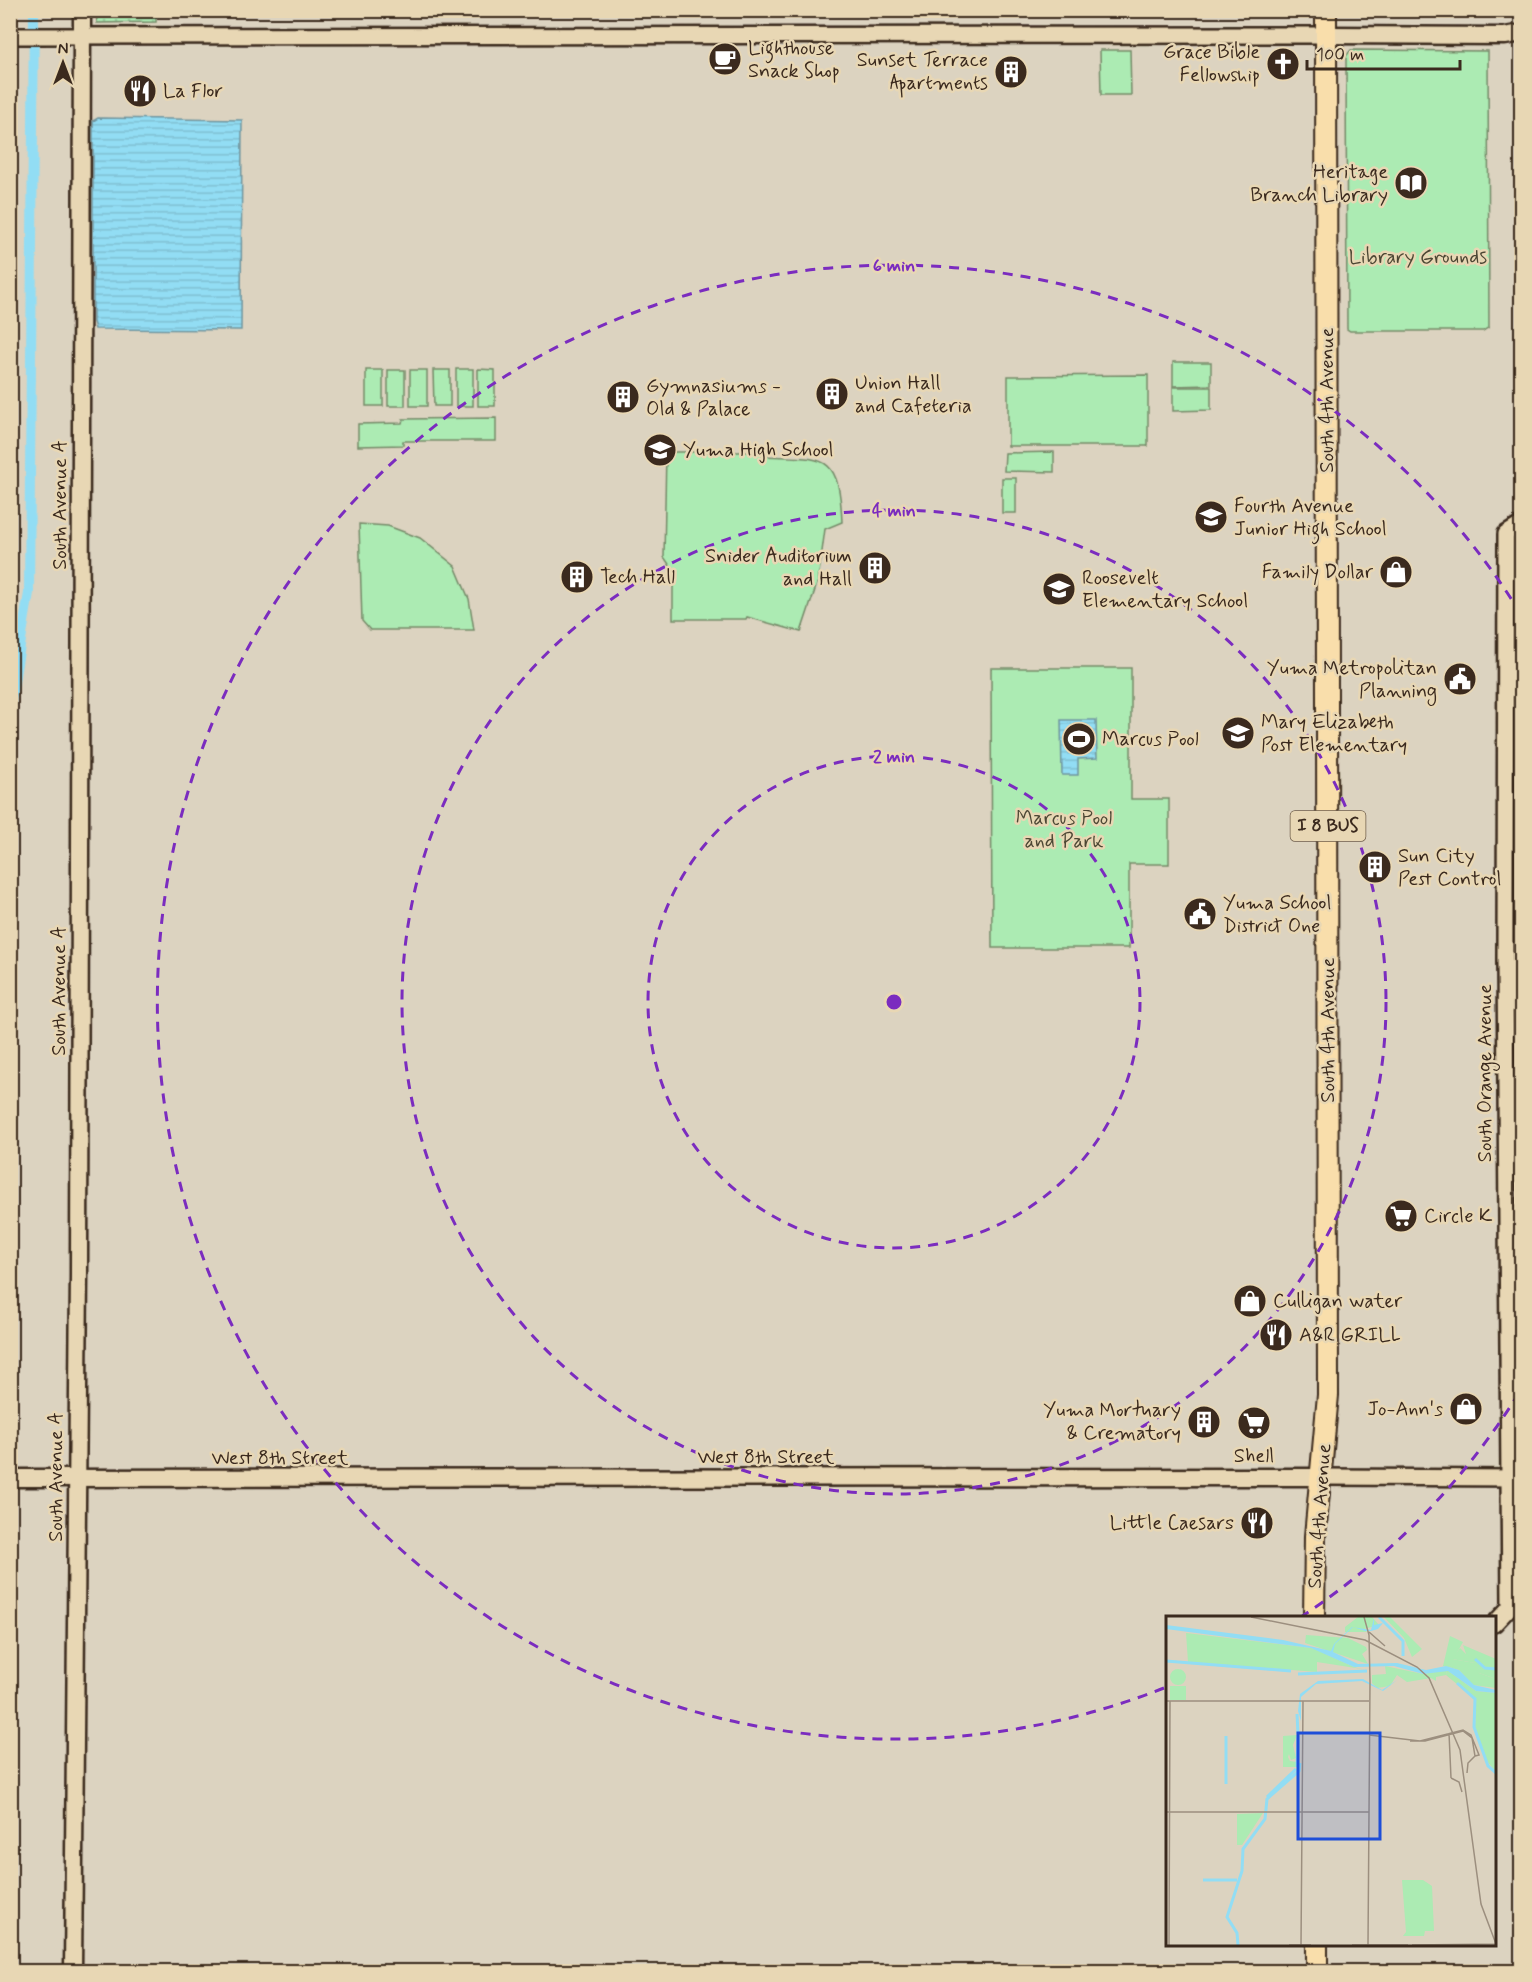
<svg xmlns="http://www.w3.org/2000/svg" width="1532" height="1982" font-family="Mynerve,sans-serif">
<defs>
<pattern id="grass-dots" width="8" height="8" patternUnits="userSpaceOnUse" patternTransform="scale(1.5)"><rect width="8" height="8" fill="#acebb3"/><path d="M2 2h.1M6 6h.1" fill="none" stroke="#95ca9a" stroke-width="1.8" stroke-linecap="round"/></pattern>
<pattern id="water-rules" width="6" height="5" patternUnits="userSpaceOnUse" patternTransform="scale(1.5)"><rect width="6" height="5" fill="#92ddf4"/><path d="M0 2.5h6" fill="none" stroke="#7fbed1"/></pattern>
</defs>
<rect width="100%" height="100%" fill="#dcd3c0"/>
<filter id="ink" filterUnits="userSpaceOnUse"><feTurbulence type="fractalNoise" baseFrequency=".0167" numOctaves="2"/><feDisplacementMap in="SourceGraphic" scale="12" xChannelSelector="R" yChannelSelector="G"/><feConvolveMatrix kernelMatrix="1 2 1 2 8 2 1 2 1" color-interpolation-filters="sRGB"/></filter>
<g filter="url(#ink)">
<!-- grass -->
<path fill="url(#grass-dots)" stroke="#748a68" stroke-width="1.5" d="M96,11H156V22L97,23Z"/>
<!-- park -->
<g fill="#acebb3" stroke="#748a68" stroke-width="1.5">
<path d="M1100,50H1130L1131,95H1101Z"/>
<path d="M1351,50L1488,51L1489,327L1483,331H1350L1347,329L1346,56Z"/>
<path d="M1173,362H1211V385L1173,386Z"/>
<rect x="456" y="369" width="17" height="37"/>
<path d="M478,369L495,370V406H478Z"/>
<rect x="366" y="370" width="17" height="36"/>
<rect x="388" y="370" width="17" height="36"/>
<rect x="410" y="370" width="17" height="36"/>
<path d="M433,370H450V406H434Z"/>
<path d="M1148,375V446H1008V376Z"/>
<path d="M1173,387H1211V410L1173,411Z"/>
<path d="M496,418V441H403V445L358,446V424L402,423L403,419Z"/>
<path d="M666,452H759L762,456C825,459 839,451 842,522L825,529L818,581L801,632L747,617L746,619H673V570L664,557Z"/>
<path d="M1054,452V472L1004,471L1005,453Z"/>
<rect x="1002" y="478" width="14" height="35"/>
<path d="M359,524L388,526L420,538L455,566L469,599L474,630H370L362,621Z"/>
<path d="M991,668H1131V799H1169V864H1129V948H992Z"/>
</g>
<!-- water -->
<g fill="url(#water-rules)" stroke="#6f959e" stroke-width="1.5">
<path d="M98,118L242,120L241,330L95,329L93,322V121Z"/>
<path d="M1061,720H1096L1097,758L1078,759V775H1062Z"/>
</g>
<g fill="none" stroke-linecap="round" stroke-linejoin="round">
<!-- canal -->
<path stroke="#92ddf4" stroke-width="10" d="M10,705L29,593L34,10"/>
<!-- tertiary casing -->
<g stroke="#3b2a1e" stroke-width="20">
<g id="tertiary">
<path d="M10,36L1326,35"/>
<path d="M1322,1477L1522,1478"/>
<path d="M1494,1624L1510,1607L1505,961L1506,534L1522,524"/>
</g>
</g>
<!-- secondary casing -->
<g stroke="#3b2a1e" stroke-width="21">
<g id="secondary">
<path d="M1326,35L1505,36L1522,33"/>
<path d="M10,1478L1322,1477"/>
<path d="M73,1972L79,1274L82,10"/>
</g>
</g>
<!-- primary casing -->
<g stroke="#3b2a1e" stroke-width="24">
<g id="primary">
<path d="M1314,1618L1315,1536L1328,1395L1326,10"/>
<path d="M1317,1972V1944"/>
</g>
</g>
<!-- tertiary -->
<use href="#tertiary" stroke="#e8d7b4" stroke-width="15"/>
<!-- secondary -->
<use href="#secondary" stroke="#e8d7b4" stroke-width="16"/>
<!-- primary -->
<use href="#primary" stroke="#f9deab" stroke-width="20"/>
</g>
</g>
<!-- distance rings -->
<g fill="none" stroke="#7b2cbf" stroke-width="3" stroke-dasharray="10 8">
<circle cx="894" cy="1002" r="246"/>
<circle cx="894" cy="1002" r="492"/>
<path d="M1519 1393A737 737 0 0 1 1301 1617M1164 1688A737 737 0 1 1 1519 611"/>
</g>
<!-- icons -->
<defs>
<g id="cafe-disc" transform="scale(1.725)"><circle r="9.5" fill="#3b2a1e" stroke="#e8d7b4"/><path d="M-5.5-4.5H6V0H3Q3 3.5 0 3.5H-2.5Q-5.5 3.5-5.5 0ZM3-3.2v2h1.7v-2ZM-6 4.5H4V6H-6Z" fill="#fff"/></g>
<g id="church-disc" transform="scale(1.725)"><circle r="9.5" fill="#3b2a1e" stroke="#e8d7b4"/><path d="M-1.2-6h2.4v3.5h3.3v2.4h-3.3V6h-2.4V-.1h-3.3v-2.4h3.3Z" fill="#fff"/></g>
<g id="building-disc" transform="scale(1.725)"><circle r="9.5" fill="#3b2a1e" stroke="#e8d7b4"/><path d="M-4-6H4V6H1V3H-1V6H-4ZM-2.5-4.3h1.7v1.8h-1.7ZM.8-4.3h1.7v1.8H.8ZM-2.5-1h1.7V.8h-1.7ZM.8-1h1.7V.8H.8Z" fill="#fff"/></g>
<g id="restaurant-disc" transform="scale(1.725)"><circle r="9.5" fill="#3b2a1e" stroke="#e8d7b4"/><path d="M-5-6h1v4h1v-4h1v4h1v-4h1v5L-1.5 .5V6h-2V.5L-5-1ZM5-6V6H3V1.5H1.5Q1.5-4 5-6Z" fill="#fff"/></g>
<g id="library-disc" transform="scale(1.725)"><circle r="9.5" fill="#3b2a1e" stroke="#e8d7b4"/><path d="M-6-4Q-3-5.5-.7-3.5V5Q-3 3-6 4ZM6-4Q3-5.5 .7-3.5V5Q3 3 6 4Z" fill="#fff"/></g>
<g id="school-disc" transform="scale(1.725)"><circle r="9.5" fill="#3b2a1e" stroke="#e8d7b4"/><path d="M0-5L7-2L0 1L-7-2ZM-4 1L0 2.5L4 1V4Q0 6-4 4Z" fill="#fff"/></g>
<g id="shop-disc" transform="scale(1.725)"><circle r="9.5" fill="#3b2a1e" stroke="#e8d7b4"/><path d="M-5-2.5h2.3a2.7 3.5 0 0 1 5.4 0H5L5.5 6h-11ZM-1.5-2.5h3a1.5 2.3 0 0 0-3 0Z" fill="#fff"/></g>
<g id="civic-disc" transform="scale(1.725)"><circle r="9.5" fill="#3b2a1e" stroke="#e8d7b4"/><path d="M-.6-6.5H3V-4.5H.6V-3L4-1V1h2V6H-6V1h2V-1L-.6-3ZM-1.2 2.5V6h2.4V2.5Z" fill="#fff"/></g>
<g id="stadium-disc" transform="scale(1.725)"><circle r="9.5" fill="#3b2a1e" stroke="#e8d7b4"/><path d="M0-5a6.5 5 0 1 0 0 10a6.5 5 0 1 0 0-10ZM-3.5-1.8h7v3.6h-7Z" fill="#fff"/></g>
<g id="supermarket-disc" transform="scale(1.725)"><circle r="9.5" fill="#3b2a1e" stroke="#e8d7b4"/><path d="M-6-5.5h2.5l.6 2H6L4.5 2H-2.5L-4.4-4H-6ZM-1.5 3.2a1.3 1.3 0 1 0 .1 0ZM3 3.2a1.3 1.3 0 1 0 .1 0Z" fill="#fff"/></g>
</defs>
<g fill-rule="evenodd">
<use href="#cafe-disc" x="725" y="59"/>
<use href="#church-disc" x="1283" y="64"/>
<use href="#building-disc" x="1011" y="72"/>
<use href="#restaurant-disc" x="140" y="91"/>
<use href="#library-disc" x="1411" y="183"/>
<use href="#building-disc" x="832" y="394"/>
<use href="#building-disc" x="623" y="397"/>
<use href="#school-disc" x="660" y="450"/>
<use href="#school-disc" x="1211" y="517"/>
<use href="#building-disc" x="875" y="568"/>
<use href="#shop-disc" x="1396" y="572"/>
<use href="#building-disc" x="577" y="577"/>
<use href="#school-disc" x="1059" y="589"/>
<use href="#civic-disc" x="1460" y="679"/>
<use href="#school-disc" x="1238" y="733"/>
<use href="#stadium-disc" x="1079" y="739"/>
<use href="#building-disc" x="1375" y="867"/>
<use href="#civic-disc" x="1200" y="914"/>
<use href="#supermarket-disc" x="1401" y="1216"/>
<use href="#shop-disc" x="1250" y="1301"/>
<use href="#restaurant-disc" x="1276" y="1335"/>
<use href="#shop-disc" x="1466" y="1409"/>
<use href="#building-disc" x="1204" y="1422"/>
<use href="#supermarket-disc" x="1254" y="1423"/>
<use href="#restaurant-disc" x="1257" y="1523"/>
</g>
<g text-anchor="middle" dominant-baseline="central" stroke-width="5" stroke-linejoin="round" paint-order="stroke">
<!-- shield labels -->
<rect fill="#e8d7b4" stroke="#6f5e4b" stroke-width="1.5" x="1290.5" y="811" width="75" height="30" rx="4.5"/>
<g font-size="18" font-weight="bold" fill="#3b2a1e">
<text x="1328" y="826">I 8 BUS</text>
</g>
<!-- poi labels -->
<g font-size="20" fill="#3b2a1e" stroke="#e8d7b4" text-anchor="start">
<text x="748" y="48">Lighthouse<tspan x="748" dy="23">Snack Shop</tspan></text>
<text x="1260" y="52" text-anchor="end">Grace Bible<tspan x="1260" dy="23">Fellowship</tspan></text>
<text x="988" y="60" text-anchor="end">Sunset Terrace<tspan x="988" dy="23">Apartments</tspan></text>
<text x="163" y="91">La Flor</text>
<text x="1388" y="172" text-anchor="end">Heritage<tspan x="1388" dy="23">Branch Library</tspan></text>
<text x="855" y="383">Union Hall<tspan x="855" dy="23">and Cafeteria</tspan></text>
<text x="646" y="386">Gymnasiums -<tspan x="646" dy="23">Old &amp; Palace</tspan></text>
<text x="683" y="450">Yuma High School</text>
<text x="1234" y="506">Fourth Avenue<tspan x="1234" dy="23">Junior High School</tspan></text>
<text x="852" y="556" text-anchor="end">Snider Auditorium<tspan x="852" dy="23">and Hall</tspan></text>
<text x="1373" y="572" text-anchor="end">Family Dollar</text>
<text x="600" y="577">Tech Hall</text>
<text x="1082" y="578">Roosevelt<tspan x="1082" dy="23">Elementary School</tspan></text>
<text x="1437" y="668" text-anchor="end">Yuma Metropolitan<tspan x="1437" dy="23">Planning</tspan></text>
<text x="1261" y="722">Mary Elizabeth<tspan x="1261" dy="23">Post Elementary</tspan></text>
<text x="1102" y="739">Marcus Pool</text>
<text x="1398" y="856">Sun City<tspan x="1398" dy="23">Pest Control</tspan></text>
<text x="1223" y="903">Yuma School<tspan x="1223" dy="23">District One</tspan></text>
<text x="1424" y="1216">Circle K</text>
<text x="1273" y="1301">Culligan water</text>
<text x="1299" y="1335">A&amp;R GRILL</text>
<text x="1443" y="1409" text-anchor="end">Jo-Ann's</text>
<text x="1181" y="1410" text-anchor="end">Yuma Mortuary<tspan x="1181" dy="23">&amp; Crematory</tspan></text>
<text x="1254" y="1456" text-anchor="middle">Shell</text>
<text x="1234" y="1523" text-anchor="end">Little Caesars</text>
</g>
<!-- park labels -->
<g font-size="20" fill="#4c4734" stroke="#e8d7b4">
<text x="1418" y="257">Library Grounds</text>
<text x="1064" y="818">Marcus Pool<tspan x="1064" dy="23">and Park</tspan></text>
</g>
<!-- street labels -->
<g font-size="20" fill="#3b2a1e" stroke="#e8d7b4">
<text transform="translate(1327 400) rotate(-90)">South 4th Avenue</text>
<text transform="translate(60 505) rotate(-90)">South Avenue A</text>
<text transform="translate(59 991) rotate(-90)">South Avenue A</text>
<text transform="translate(1328 1030) rotate(-90)">South 4th Avenue</text>
<text transform="translate(1485 1073) rotate(-90)">South Orange Avenue</text>
<text x="766" y="1457">West 8th Street</text>
<text x="280" y="1458">West 8th Street</text>
<text transform="translate(56 1477) rotate(-90)">South Avenue A</text>
<text transform="translate(1320 1516) rotate(-86)">South 4th Avenue</text>
</g>
</g>
<!-- overview -->
<g transform="translate(1166 1616)">
<rect width="330" height="330" fill="#dcd3c0"/>
<path d="M140,19L182,22L200,31L201,34L196,38L202,48L139,27ZM286,43L309,47L313,57L330,63V72L307,69L293,54L283,51Z" fill="#acebb3"/>
<path d="M192,1H206L213,9L198,13L201,16H179V11ZM297,29L330,43V63L313,57L307,51L309,47L286,43L294,32L300,38ZM151,34L188,51L196,53L151,46ZM281,54L310,75L330,77V156L320,144L309,112L310,84L280,59Z" fill="#acebb3"/>
<path d="M236,264H257L266,270L268,315H259L258,320H237L240,316Z" fill="#acebb3"/>
<path d="M218,1H224L256,33L246,41L238,22ZM20,17L145,32L151,34V56L22,46ZM284,20L297,26L283,51L277,50ZM219,50L257,58L281,54L280,59L270,61V65L265,62L241,66L231,59L224,70L211,72L206,67V59L220,58ZM4 61a8 8 0 1 1 16 0a8 8 0 1 1-16 0ZM4,70H20V84H4ZM131,119L127,129L130,142L125,144L123,138L122,141L124,145L131,146L130,151H117V120ZM97,197L76,229H71V198Z" fill="#acebb3"/>
<path d="M208,2V9L217,7L212,13L205,15H199L187,11L169,28L167,36L192,48L231,47L260,54L280,50L293,54L308,69L330,74V77L310,75L282,55L257,58L228,50L188,51L145,32L0,13V9L117,24L165,35L168,28L171,25L186,11L205,14ZM197,63L216,74L231,64L217,75L196,65L150,68L135,81V105L132,95L0,106L132,95L134,78L152,65Z" fill="#92ddf4"/>
<path fill="none" stroke="#92ddf4" stroke-width="3" d="M213,1L237,25V40M309,43L319,52L330,53M0,45L125,55M132,58L201,55M291,67L309,83L308,111L322,150L330,157M131,98L132,118M131,151L132,120M60,168V120M101,181L130,153M37,264H71M72,329L71,317L61,301L76,255L77,233L99,203L101,183L133,155L134,147"/>
<path fill="none" stroke="#9c8f7f" stroke-width="1.5" d="M85,1L199,24L251,51L263,62L294,134L315,288L330,328M198,1L203,19L204,66L202,329M203,16L219,30M0,85H203M283,117L285,162M203,119L254,125L297,114L305,119L313,139L309,140L306,122L297,115L259,125H244M301,157L302,147L309,140M285,162L293,166L296,176M0,196H203M3,329L4,85M123,329H145M135,329L137,85M186,329H242M246,329L330,328"/>
<path fill="#1d4ed8" fill-opacity="0.15" stroke="#1d4ed8" stroke-width="3" d="M132,117H214V223H132Z"/>
<rect width="330" height="330" fill="none" stroke="#3b2a1e" stroke-width="3"/>
</g>
<circle cx="894" cy="1002" r="9" fill="#7b2cbf" stroke="#e8d7b4" stroke-width="3"/>
<g font-size="18" text-anchor="middle" font-weight="bold" fill="#7b2cbf" stroke="#e8d7b4" stroke-width="5" stroke-linejoin="round" paint-order="stroke">
<text x="894" y="271">6 min</text>
<text x="894" y="516">4 min</text>
<text x="894" y="762">2 min</text>
</g>
<!-- margin -->
<rect width="1532" height="1982" fill="none" stroke="#e8d7b4" stroke-width="36"/>
<rect x="18" y="18" width="1496" height="1946" fill="none" stroke="#3b2a1e" stroke-width="2" filter="url(#ink)"/>
<!-- north arrow -->
<g transform="translate(63 63)" stroke="#e8d7b4" stroke-width="4.5" paint-order="stroke">
<path d="M0-4.5L10 22L0 15L-10 22Z" fill="#3b2a1e"/>
<text y="-9" font-size="16" font-weight="bold" text-anchor="middle" fill="#3b2a1e">N</text>
</g>
<!-- scale -->
<path d="M1307 60v9h153v-9" fill="none" stroke="#3b2a1e" stroke-width="3"/>
<text x="1316" y="60" font-size="18" fill="#3b2a1e" stroke="#e8d7b4" stroke-width="4.5" paint-order="stroke">100 m</text>
</svg>
